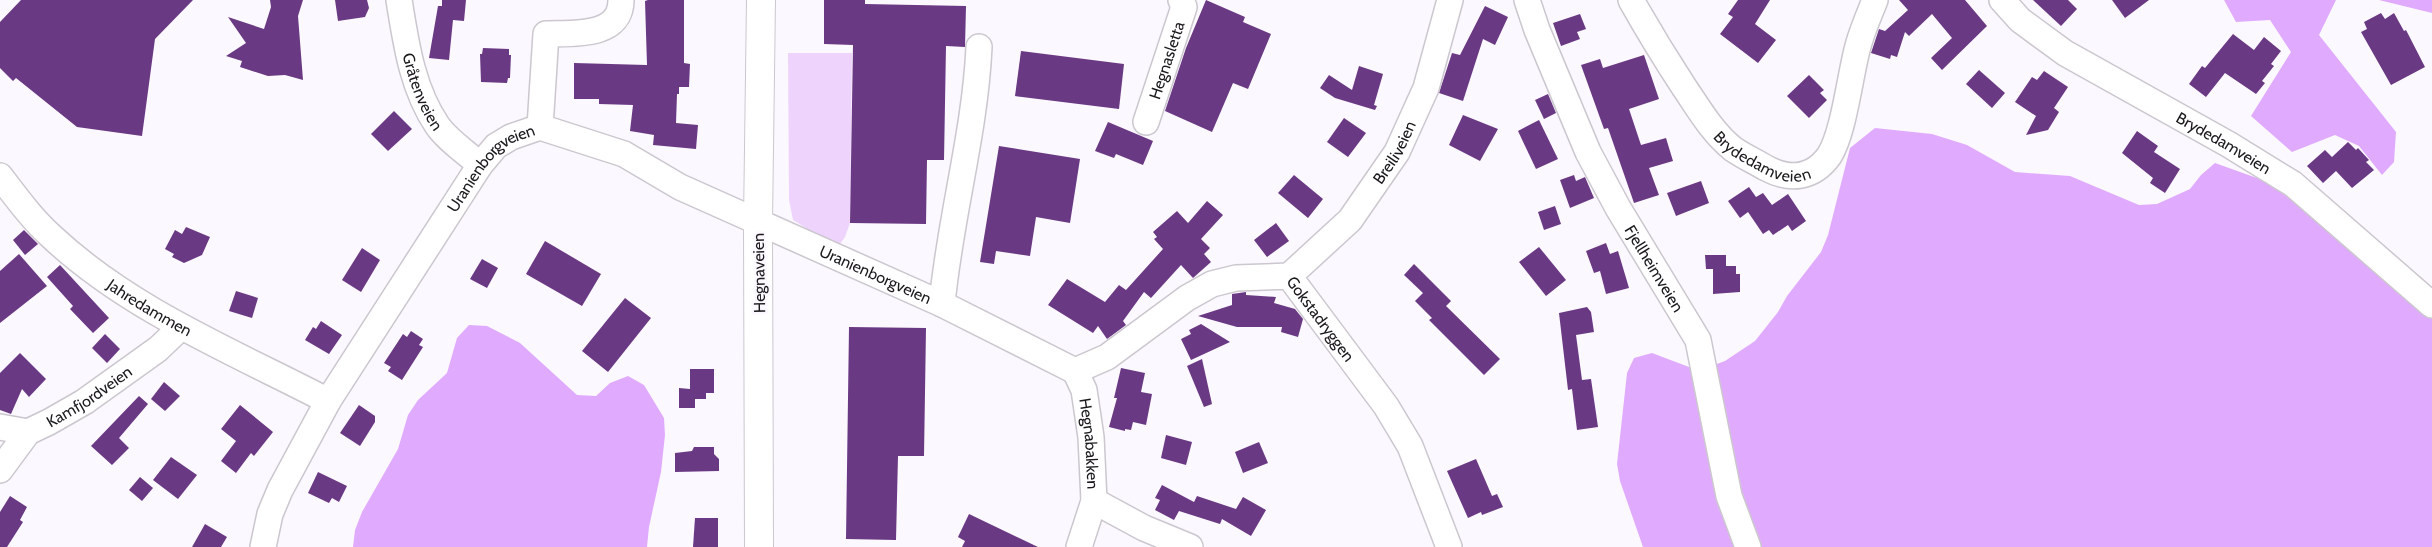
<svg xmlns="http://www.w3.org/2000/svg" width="2432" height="547" font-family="Cabin,sans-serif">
<rect width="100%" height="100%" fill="#fcf8ff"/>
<!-- green -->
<path fill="#eed4fd" d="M788,53H852L850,223L845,237L840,244L831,243L793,220L789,200Z"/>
<!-- forest -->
<g fill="#e0abfe">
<path d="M2224,0H2336L2319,35L2396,132L2394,162L2382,175L2359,146L2335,135L2292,152L2251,116L2291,52L2270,20L2236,22Z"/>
<path d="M2379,0H2432V13Z"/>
<path d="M1875,128L1932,134L1967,145L2015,172L2070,176L2139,205L2157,204L2190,189L2201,175L2215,163L2268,182L2284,190L2432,312V547H1643L1620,481L1617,464L1627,373L1634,358L1652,353L1689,367L1706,368L1725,361L1755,341L1778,312L1787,296L1821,252L1828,235L1850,148Z"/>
<path d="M469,325L487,326L520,343L577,395L596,396L610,383L628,376L644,385L664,418L665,435L661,472L649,527L647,547H353L355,530L362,512L398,449L408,415L418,400L447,373L457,338Z"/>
</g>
<!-- building -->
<g fill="#6a3983">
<path d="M21,0H193L155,39L142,136L77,127L16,78L13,81L0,68V22Z"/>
<path d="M270,0H303L298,16L303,80L285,75L268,76L240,67L242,61L226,56L246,43L228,17L264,29L271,7Z"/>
<path d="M335,0H367L369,8L365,17L338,21Z"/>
<path d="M442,0H466L464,21L453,20L449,60L429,58L438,6H442Z"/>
<path d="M648,0H684V63L690,64L689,87H679V94H677L676,123L698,125L696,149L653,145L654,135L630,131L633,105L599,104V99H574V63L647,65L645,1Z"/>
<path d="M824,0H865V4L966,6L965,47L946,46L944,160H927L926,224L850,223L853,45L824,44Z"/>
<path d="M1206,0L1245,17L1243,22L1271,34L1248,89L1233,83L1212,132L1165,111L1186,48Z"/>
<path d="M1738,0H1770L1755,24L1776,40L1758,63L1720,34L1733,17L1728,14Z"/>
<path d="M1899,0H1965L1987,26L1942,70L1931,58L1952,38L1932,14L1909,36L1905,32L1897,57L1891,55L1890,59L1871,53L1879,29L1885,31L1908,10Z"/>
<path d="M2033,0H2068L2077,9L2061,26Z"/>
<path d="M2112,0H2149L2125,18Z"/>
<path d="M1485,6L1508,17L1495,45L1483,39L1463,101L1439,93L1452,53L1460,55Z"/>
<path d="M2381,13L2385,19L2394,13L2404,31L2406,30L2425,67L2391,85L2361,32L2367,29L2364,22Z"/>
<path d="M1580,14L1586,29L1577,32L1580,39L1561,46L1553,23Z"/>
<path d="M2233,34L2254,50L2264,37L2281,51L2271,64L2274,66L2262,81L2265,83L2256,94L2225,73L2206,97L2189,84L2202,66L2205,68Z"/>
<path d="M483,48L509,49V55H511L510,78H508L507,83L481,82L480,54H482Z"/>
<path d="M1021,51L1124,64L1119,109L1015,96Z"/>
<path d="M1644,55L1659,99L1629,109L1641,145L1666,138L1673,161L1649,168L1659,195L1634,203L1608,128L1604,129L1581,65L1600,59L1603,68Z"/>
<path d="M1359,66L1383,74L1374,105L1377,106L1375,110L1335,98L1320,88L1329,75L1352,90Z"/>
<path d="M1979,70L2005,93L1992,108L1966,84Z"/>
<path d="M2044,71L2068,87L2054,108L2059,112L2048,130L2026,135L2036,116L2015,102L2032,77L2037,80Z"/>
<path d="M1809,75L1824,90L1820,93L1827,100L1809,118L1787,96Z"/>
<path d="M1548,94L1556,113L1544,119L1535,100Z"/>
<path d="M394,111L412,129L388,151L371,134Z"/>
<path d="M1463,115L1498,129L1480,161L1449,145Z"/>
<path d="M1344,118L1366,133L1348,157L1327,142Z"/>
<path d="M1539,120L1558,159L1536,169L1518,131Z"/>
<path d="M1108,122L1153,141L1143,165L1116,154L1114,158L1095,151Z"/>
<path d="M2137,131L2158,146L2154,152L2180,169L2165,193L2150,183L2153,178L2122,153Z"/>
<path d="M2348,142L2356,150L2358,148L2369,160L2366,162L2374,170L2352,188L2336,171L2323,183L2307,166L2325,150L2332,157Z"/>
<path d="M999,146L1080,159L1070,223L1036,217L1030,256L996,251L994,264L980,262Z"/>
<path d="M1294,175L1323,199L1308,218L1278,193Z"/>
<path d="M1574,175L1576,181L1585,177L1594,198L1570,208L1560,180Z"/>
<path d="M1701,181L1709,203L1676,216L1667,193Z"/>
<path d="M1749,187L1756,197L1763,193L1772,205L1788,194L1806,221L1792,231L1788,225L1773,235L1769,230L1763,234L1748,212L1740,218L1728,201Z"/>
<path d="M1207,201L1223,215L1201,239L1210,248L1204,254L1211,262L1193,278L1181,265L1151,298L1144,292L1123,321L1126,325L1107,339L1098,326L1093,333L1048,305L1067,279L1105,302L1119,285L1126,290L1163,249L1154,239L1157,237L1153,232L1177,211L1188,223Z"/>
<path d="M1555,206L1561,224L1544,230L1538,212Z"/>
<path d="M1276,223L1289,241L1267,257L1254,240Z"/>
<path d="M186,227L210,237L202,255L184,263L172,257L174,254L165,249L175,230L182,234Z"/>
<path d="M24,230L38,244L25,255L13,240Z"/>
<path d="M545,241L601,274L582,306L526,274Z"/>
<path d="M1606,243L1610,254L1618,251L1629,288L1606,294L1600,271L1594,273L1586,251Z"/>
<path d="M1539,247L1566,280L1546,296L1519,262Z"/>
<path d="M362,248L380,260L361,292L342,280Z"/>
<path d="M19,254L47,286L0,323V271Z"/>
<path d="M1705,255H1726V266H1736V274H1740V292L1713,294V269H1706Z"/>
<path d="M482,259L498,268L487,288L470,279Z"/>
<path d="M1414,264L1451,301L1446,306L1500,359L1484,375L1429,320L1432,318L1415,301L1423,293L1404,275Z"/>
<path d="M60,265L109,318L93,333L70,309L73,306L47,277Z"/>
<path d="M236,291L258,298L252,318L229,311Z"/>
<path d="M1246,292V295L1276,297L1274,303L1295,309L1303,319L1298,337L1281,332L1282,327H1237L1198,316L1232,305V294Z"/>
<path d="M625,298L651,318L608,372L582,351Z"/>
<path d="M1587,307L1591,312L1594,332L1576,335L1582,380L1591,379L1598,427L1577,430L1572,389L1568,390L1559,313Z"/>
<path d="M321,321L342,335L329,354L305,340L313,327L316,329Z"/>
<path d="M1201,324L1230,342L1191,360L1181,339L1191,334L1189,330Z"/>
<path d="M849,327L926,328L924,456H898L896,540L846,539Z"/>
<path d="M411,331L423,339L419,345L423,347L402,380L388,371L391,367L384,363L403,334L407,337Z"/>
<path d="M105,334L120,349L107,363L92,348Z"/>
<path d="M20,353L46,379L29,397L22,389L11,414L0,410V373Z"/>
<path d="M1202,359L1212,404L1204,407L1187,366Z"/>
<path d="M1121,368L1145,373L1141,392L1152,394L1146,425L1133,422L1131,430L1125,429V431L1109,427L1117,398H1114Z"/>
<path d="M690,369H714V393H706V399H695V408H679V388L690,389Z"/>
<path d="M164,382L180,396L165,411L151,399Z"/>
<path d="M139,396L148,404L119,438L129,448L112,465L91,446Z"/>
<path d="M240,405L273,432L254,456L251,453L236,473L221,461L236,441L221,429Z"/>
<path d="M359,405L375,416V422L360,446L340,433Z"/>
<path d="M1166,435L1192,442L1186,465L1161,458Z"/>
<path d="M1259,442L1268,463L1243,473L1235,452Z"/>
<path d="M694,447H714V454L719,459V471L675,472V453L692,451Z"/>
<path d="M171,457L197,475L178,499L153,480Z"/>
<path d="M1476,459L1492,496L1497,494L1503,507L1482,515L1481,512L1468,518L1447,471Z"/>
<path d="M318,472L347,486L339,502L332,498L329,503L308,493Z"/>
<path d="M140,477L153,488L142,501L129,490Z"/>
<path d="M1162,485L1194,502L1197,496L1236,509L1243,497L1266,510L1251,536L1222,519L1220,524L1179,511L1174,520L1155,510L1160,500L1155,498Z"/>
<path d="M10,496L27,507L20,520L23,522L7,547H0V512Z"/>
<path d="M969,514L1038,547H962L965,541L958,537Z"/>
<path d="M695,518H718V547H693Z"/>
<path d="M205,524L227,537L221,547H192Z"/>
</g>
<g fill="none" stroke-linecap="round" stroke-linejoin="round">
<!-- minor casing -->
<g stroke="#ccc7cf" stroke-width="28">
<g id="minor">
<path id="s1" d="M399,0C406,43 412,88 437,125C447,140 466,152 480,165"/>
<path id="s2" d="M1527,0L1537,30L1588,152L1618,208L1698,340L1729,496L1748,547"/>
<path id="s3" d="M1631,0C1648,30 1665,58 1684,87C1699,109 1712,132 1733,149C1743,156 1756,162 1766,168C1790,181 1813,178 1829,156C1844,133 1850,75 1858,46C1862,31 1869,15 1875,0"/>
<path id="s4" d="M2002,0L2020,20L2065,53L2228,144L2293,184L2432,305"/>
<path id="s5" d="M1146,122L1184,7L1181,0"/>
<path d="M540,127L546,34C572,33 621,38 621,0"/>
<path id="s6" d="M0,176C16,197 32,219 52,237C130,310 234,352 328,401"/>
<path id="s7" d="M1289,276L1350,220L1397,152L1426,88L1450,0"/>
<path d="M942,304C950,217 975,134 979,47"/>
<path id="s8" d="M1075,371L1107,357L1187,298L1212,284L1236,278L1289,276L1386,406L1410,446L1449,547"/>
<path id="s9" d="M1075,371L1084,390L1091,437L1094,501L1079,547"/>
<path d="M0,427L28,432"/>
<path id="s10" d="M0,470L28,432L49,422L84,402L158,349L181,327"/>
<path d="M1094,501L1144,528L1190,547"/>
<path id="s11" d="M263,547L270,514L280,490L328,401L480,165L496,146L511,137L540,127L624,154L680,187L942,304L1075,371"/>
</g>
</g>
<!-- major casing -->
<g stroke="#ccc7cf" stroke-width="30">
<path id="major" d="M759,547L758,222L761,0"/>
</g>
<!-- minor -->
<use href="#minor" stroke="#fff" stroke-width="25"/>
<!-- major -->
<use href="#major" stroke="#fff" stroke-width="28"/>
</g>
<g text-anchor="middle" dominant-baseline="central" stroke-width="5" stroke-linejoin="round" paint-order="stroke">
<!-- street labels -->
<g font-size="16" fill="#1b191c" stroke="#fcf8ff">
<text stroke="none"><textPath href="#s5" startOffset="65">Hegnasletta</textPath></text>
<text stroke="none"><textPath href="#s1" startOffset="95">Gråtenveien</textPath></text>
<text stroke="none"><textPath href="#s4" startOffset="265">Brydedamveien</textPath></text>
<text stroke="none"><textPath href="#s3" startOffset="212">Brydedamveien</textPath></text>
<text stroke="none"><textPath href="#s7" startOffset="164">Breiliveien</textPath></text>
<text stroke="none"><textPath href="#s11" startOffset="448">Uranienborgveien</textPath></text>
<text stroke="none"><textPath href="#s2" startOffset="298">Fjellheimveien</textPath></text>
<text transform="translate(759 273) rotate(-91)">Hegnaveien</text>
<text stroke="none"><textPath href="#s11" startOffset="882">Uranienborgveien</textPath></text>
<text stroke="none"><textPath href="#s6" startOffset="201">Jahredammen</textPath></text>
<text stroke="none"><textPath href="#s8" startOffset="294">Gokstadryggen</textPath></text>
<text stroke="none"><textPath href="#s10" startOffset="118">Kamfjordveien</textPath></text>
<text stroke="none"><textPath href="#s9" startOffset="75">Hegnabakken</textPath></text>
</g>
</g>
</svg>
